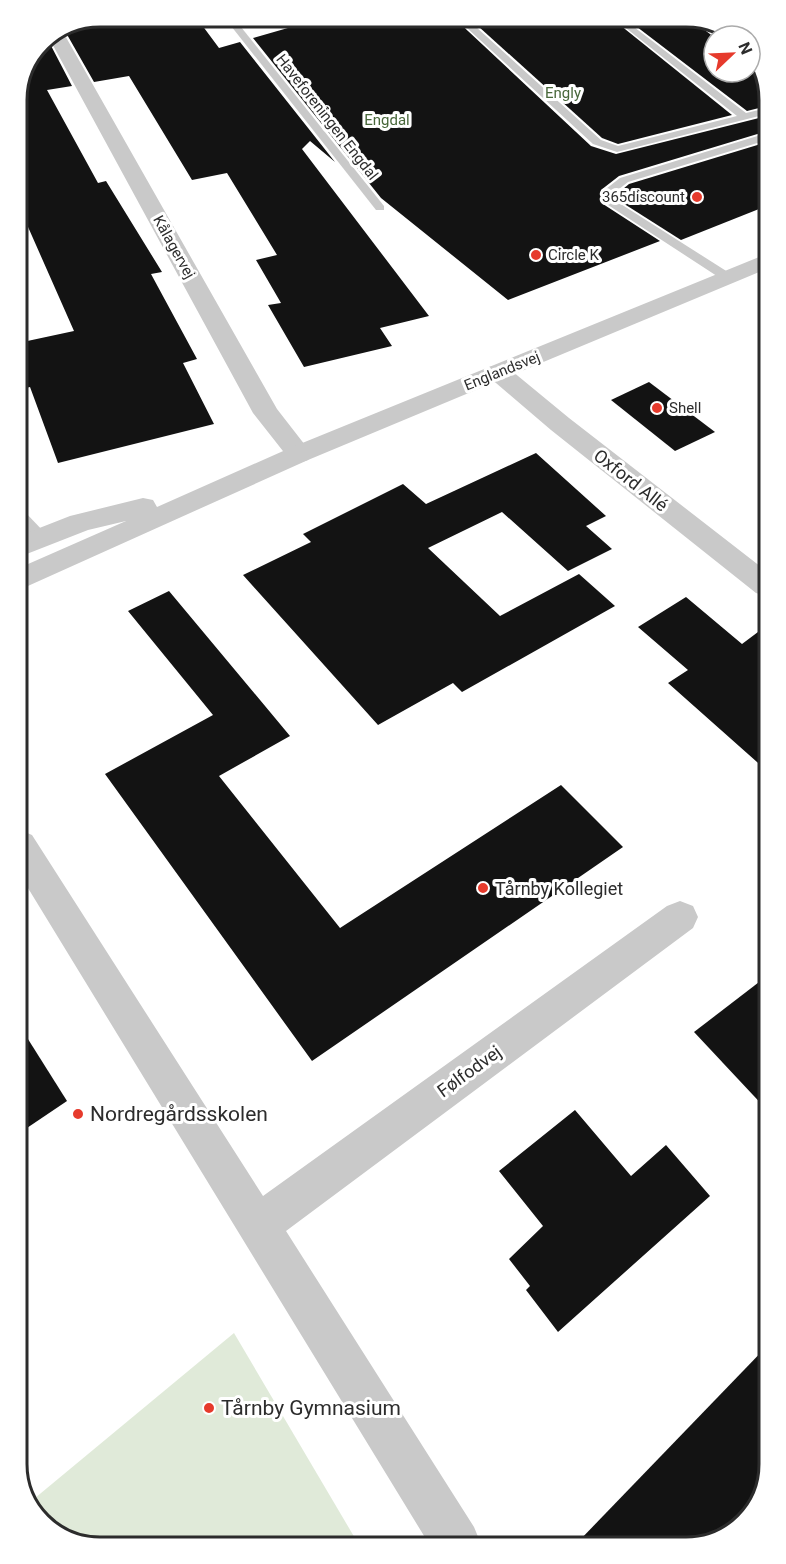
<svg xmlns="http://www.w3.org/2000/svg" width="786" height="1564" font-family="Roboto,sans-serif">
<rect width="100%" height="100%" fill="#fff"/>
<!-- green -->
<path fill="#e0ead9" d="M234,1333L359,1545L94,1547L50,1530L29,1503Z"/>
<!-- building -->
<g fill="#131313">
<path d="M100,16H117L123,27L196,17L219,48L240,42L335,162L310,141L302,149L429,316L380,328L392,346L304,367L268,305L281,303L256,260L277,255L227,173L192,180L129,76L94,82L65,31Z"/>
<path d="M326,17H453L591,146L616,154L763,117L764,132L619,176L601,190L603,204L660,241L508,300L381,198L253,38Z"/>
<path d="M468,17H610L732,115L618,144L602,138Z"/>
<path d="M624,17H682L706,31L714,37V72H750V63L762,67L763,107L747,111Z"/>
<path d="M47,38L72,86L47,90L98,183L106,181L162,272L151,274L197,359L183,363L214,424L58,463L30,387L18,390V343L74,331L17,202V95L41,41Z"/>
<path d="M764,143V207L681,240L618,200L617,194L629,184Z"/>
<path d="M649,382L715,432L675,451L611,400Z"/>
<path d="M536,453L606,516L586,526L612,549L568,571L502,512L428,548L500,616L579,574L615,606L462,692L453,683L378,725L243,575L311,542L303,534L403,484L426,504Z"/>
<path d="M169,591L290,736L219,776L340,928L561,785L623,847L312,1061L105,774L213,715L128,611Z"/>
<path d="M686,597L742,644L766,626V770L668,683L688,670L638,627Z"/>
<path d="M767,976L768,1054V1111L694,1032Z"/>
<path d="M21,1028L67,1101L21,1132Z"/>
<path d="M575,1110L631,1176L666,1145L710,1196L558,1332L526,1290L530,1286L509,1259L543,1226L499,1171Z"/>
<path d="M769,1344L770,1464L756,1508L749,1516L718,1541L577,1543Z"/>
</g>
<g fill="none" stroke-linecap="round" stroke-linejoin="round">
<!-- service -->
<g fill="#c9c9c9" fill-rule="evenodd">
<path d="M224,17H233L384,206V210H376Z"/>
<path d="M455,17H465L601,140L618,146L737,116L612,17H621L746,113L763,109V115L617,152L593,144Z"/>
<path d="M695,18L713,25L727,36H716L696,21Z"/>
<path d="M750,53H752L761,65L750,61Z"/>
<path d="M764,134V141L628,182L614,193L616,201L731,274V280H723L605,203L602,192L620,178Z"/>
<path d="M18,509L23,510L46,534L49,538L46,542H36L19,524Z"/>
</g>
<!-- minor -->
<g fill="#c9c9c9" fill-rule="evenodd">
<path d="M63,32L277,409L312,454L308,460L299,463L290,460L253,413L49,38Z"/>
<path d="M498,365L507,367L569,418L765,570L766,596L756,593L551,430L489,377L486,372L489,367Z"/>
<path d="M20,830L32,835L263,1196L667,906L680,901L693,906L698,917L693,928L286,1231L474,1527L481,1544H429L20,875Z"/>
</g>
<!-- tertiary -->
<path fill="#c9c9c9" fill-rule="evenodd" d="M764,255V270L308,460L19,590V568L126,521L88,530L19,557V536L70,516L143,498L153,500L157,507L290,448Z"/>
</g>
<!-- markers -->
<g fill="#e63a2c" stroke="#fff" stroke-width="2">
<circle cx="697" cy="197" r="6"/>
<circle cx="536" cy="255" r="6"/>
<circle cx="657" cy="408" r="6"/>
<circle cx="483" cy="888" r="6"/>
<circle cx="78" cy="1114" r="6"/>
<circle cx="209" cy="1408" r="6"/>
</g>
<g text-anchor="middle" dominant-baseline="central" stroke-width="6" stroke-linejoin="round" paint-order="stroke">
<!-- far-park labels -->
<g font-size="15" fill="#48673a" stroke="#fff">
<text x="563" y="93">Engly</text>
<text x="387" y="120">Engdal</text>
</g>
<!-- far-street labels -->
<g font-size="15" fill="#2c2c2c" stroke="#fff">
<text transform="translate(327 117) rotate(52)">Haveforeningen Engdal</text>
<text transform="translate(174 247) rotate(61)">Kålagervej</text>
<text transform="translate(502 371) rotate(-22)">Englandsvej</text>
</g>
<!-- far-poi labels -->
<g font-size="15" fill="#2c2c2c" stroke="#fff" text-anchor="start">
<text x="685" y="197" text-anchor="end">365discount</text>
<text x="548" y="255">Circle K</text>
<text x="669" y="408">Shell</text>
</g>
<!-- street labels -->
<g font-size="18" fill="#2c2c2c" stroke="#fff">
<text transform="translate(631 480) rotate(38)">Oxford Allé</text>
<text transform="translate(469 1071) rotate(-36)">Følfodvej</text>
</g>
<!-- poi labels -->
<g font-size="18" fill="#2c2c2c" stroke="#fff" text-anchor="start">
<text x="495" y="888">Tårnby Kollegiet</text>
</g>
<!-- near-poi labels -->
<g font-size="21" fill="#2c2c2c" stroke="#fff" text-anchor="start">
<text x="90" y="1114">Nordregårdsskolen</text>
<text x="221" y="1408">Tårnby Gymnasium</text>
</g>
</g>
<!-- crop -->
<path d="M0 0H786V1564H0ZM100 27H686A73 73 0 0 1 759 100V1464A73 73 0 0 1 686 1537H100A73 73 0 0 1 27 1464V100A73 73 0 0 1 100 27Z" fill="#fff" fill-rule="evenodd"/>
<path fill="none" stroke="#2c2c2c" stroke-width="3" d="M100 27H686A73 73 0 0 1 759 100V1464A73 73 0 0 1 686 1537H100A73 73 0 0 1 27 1464V100A73 73 0 0 1 100 27Z"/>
<!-- north arrow -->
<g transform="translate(732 54) rotate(67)"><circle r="28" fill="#ffffff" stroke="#ababab" stroke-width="1.5"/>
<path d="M0-4.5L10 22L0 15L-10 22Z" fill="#e63a2c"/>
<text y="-9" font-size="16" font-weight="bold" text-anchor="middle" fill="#2c2c2c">N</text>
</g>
</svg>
